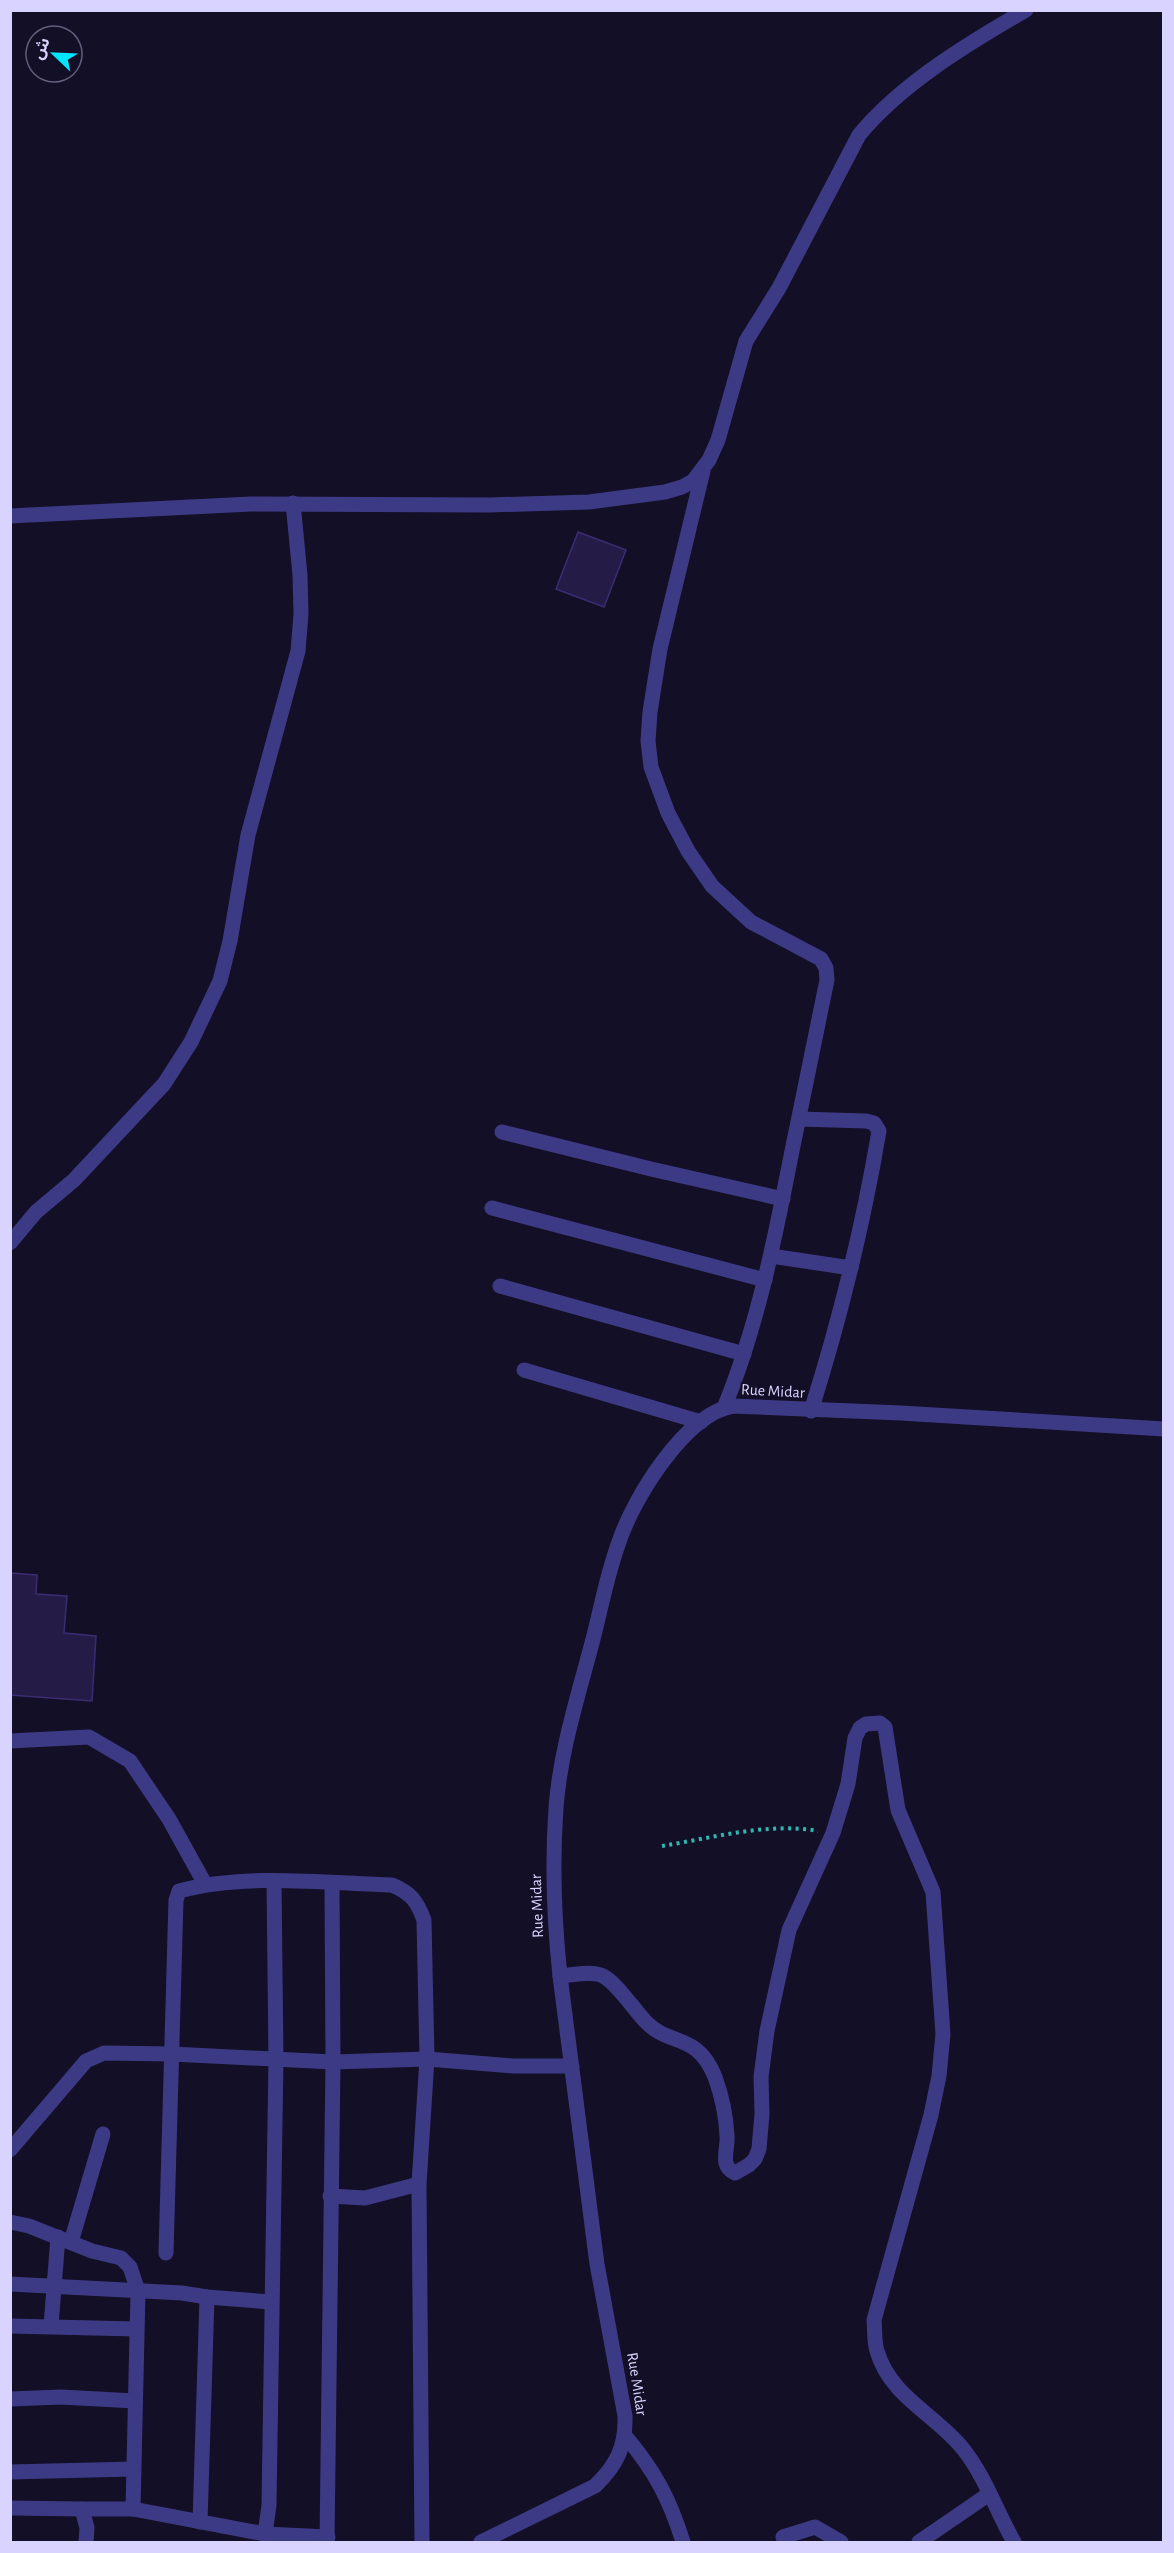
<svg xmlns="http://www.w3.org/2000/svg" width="1174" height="2553" font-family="'Alegreya Sans','Noto Sans Arabic',sans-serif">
<rect width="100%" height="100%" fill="#130f26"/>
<!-- building -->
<g fill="#241b47" stroke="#3b2d73" stroke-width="1.5">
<path d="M578,532L626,550L604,607L556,589Z"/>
<path d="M10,1573L37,1575L36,1594L67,1596L64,1633L96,1636L92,1701L10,1695Z"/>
</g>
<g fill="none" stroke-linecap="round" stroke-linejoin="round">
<!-- path -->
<path stroke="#2fb8b0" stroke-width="4" stroke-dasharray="3 4.5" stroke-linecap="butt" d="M662,1846C712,1838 768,1822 818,1831"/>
<!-- minor -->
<g stroke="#3d3a85" stroke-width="15">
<path d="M703,471L660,649L650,712L648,741L651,767L668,813L688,851L712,886L751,922L821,959L826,968L827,980C815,1037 804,1094 792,1151C775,1238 758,1325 724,1408"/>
<path d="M10,516L251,504L489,505L589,502L665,492L682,487L693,481L709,460L718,440L746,341L779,288L859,135C902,83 969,43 1026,10"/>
<path d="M799,1119L866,1121L874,1123L879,1131C863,1226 840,1319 811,1411"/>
<path d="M502,1132L651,1169L783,1199"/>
<path d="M492,1208L765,1280"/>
<path d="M10,1243L36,1212L74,1180L164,1084L191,1042L220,981L230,941L248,835L298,651L301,614L300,575L293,503"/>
<path d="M771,1256L851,1268"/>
<path d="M500,1286L744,1354"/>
<path d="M524,1370L701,1422"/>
<path d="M10,1741L89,1737L130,1761L169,1819L205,1884"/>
<path d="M274,1882L276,2059L269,2505L265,2534L328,2537"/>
<path d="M560,1976C573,1975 589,1971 601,1975C616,1981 634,2010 646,2022C670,2047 697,2032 715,2077C722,2096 726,2116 727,2136C728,2144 724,2155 726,2163C727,2168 731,2171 735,2173L749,2165L755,2159L759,2149L762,2114L761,2077L767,2031L789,1930L833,1833L848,1784L855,1738L860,1728L866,1724L880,1723L885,1727L898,1810L933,1892L943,2034L939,2076L931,2115L874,2320C875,2330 874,2342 877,2351C891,2398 936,2414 964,2450C985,2477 997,2512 1014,2542"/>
<path d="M10,2150L86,2061L104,2053L172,2054L333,2062L427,2059L513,2066H572"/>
<path d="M330,2196L365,2198L419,2184"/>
<path d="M10,2222L29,2226L92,2251L121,2258L130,2267L138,2291L133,2509"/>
<path d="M71,2242L103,2134"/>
<path d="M166,2253L176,1900L179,1891C244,1873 325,1883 392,1885C411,1893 417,1901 424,1920L427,2059L419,2184L422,2542"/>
<path d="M10,2284L182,2293L207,2297L271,2302"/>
<path d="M10,2326L136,2329"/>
<path d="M51,2326L58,2237"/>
<path d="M10,2399L61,2397L135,2401"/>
<path d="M626,2437C655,2471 670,2500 683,2542"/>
<path d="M10,2472L133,2469"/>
<path d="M10,2508L82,2509L87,2528L86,2542"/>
<path d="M82,2509H133L265,2534"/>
<path d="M200,2522L207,2297"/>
<path d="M783,2537L815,2527L841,2542"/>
<path d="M327,2542L333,2062L332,1884"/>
<path d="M481,2542L595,2486C617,2465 626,2446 625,2416L597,2264L560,1976C554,1920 552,1864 556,1808C560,1752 578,1696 592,1643C601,1609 607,1574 619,1542C633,1499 685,1414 733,1406L901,1413L1164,1429"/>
<path d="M919,2542L989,2494"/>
</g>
</g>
<g text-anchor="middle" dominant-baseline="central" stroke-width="4.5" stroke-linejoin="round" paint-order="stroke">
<!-- street labels -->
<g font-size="16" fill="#d9d4ff" stroke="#130f26">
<text transform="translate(773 1391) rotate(3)">Rue Midar</text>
<text transform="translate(537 1906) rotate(-92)">Rue Midar</text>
<text transform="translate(637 2384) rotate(81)">Rue Midar</text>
</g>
</g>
<!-- border -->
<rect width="1174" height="2553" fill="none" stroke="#d9d4ff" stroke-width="24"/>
<!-- north arrow -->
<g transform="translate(54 54) rotate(293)"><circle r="28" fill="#130f26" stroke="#625e7d" stroke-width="1.5"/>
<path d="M0-4.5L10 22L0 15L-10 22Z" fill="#00e5ff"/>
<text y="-9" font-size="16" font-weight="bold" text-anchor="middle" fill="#d9d4ff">ش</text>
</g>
</svg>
